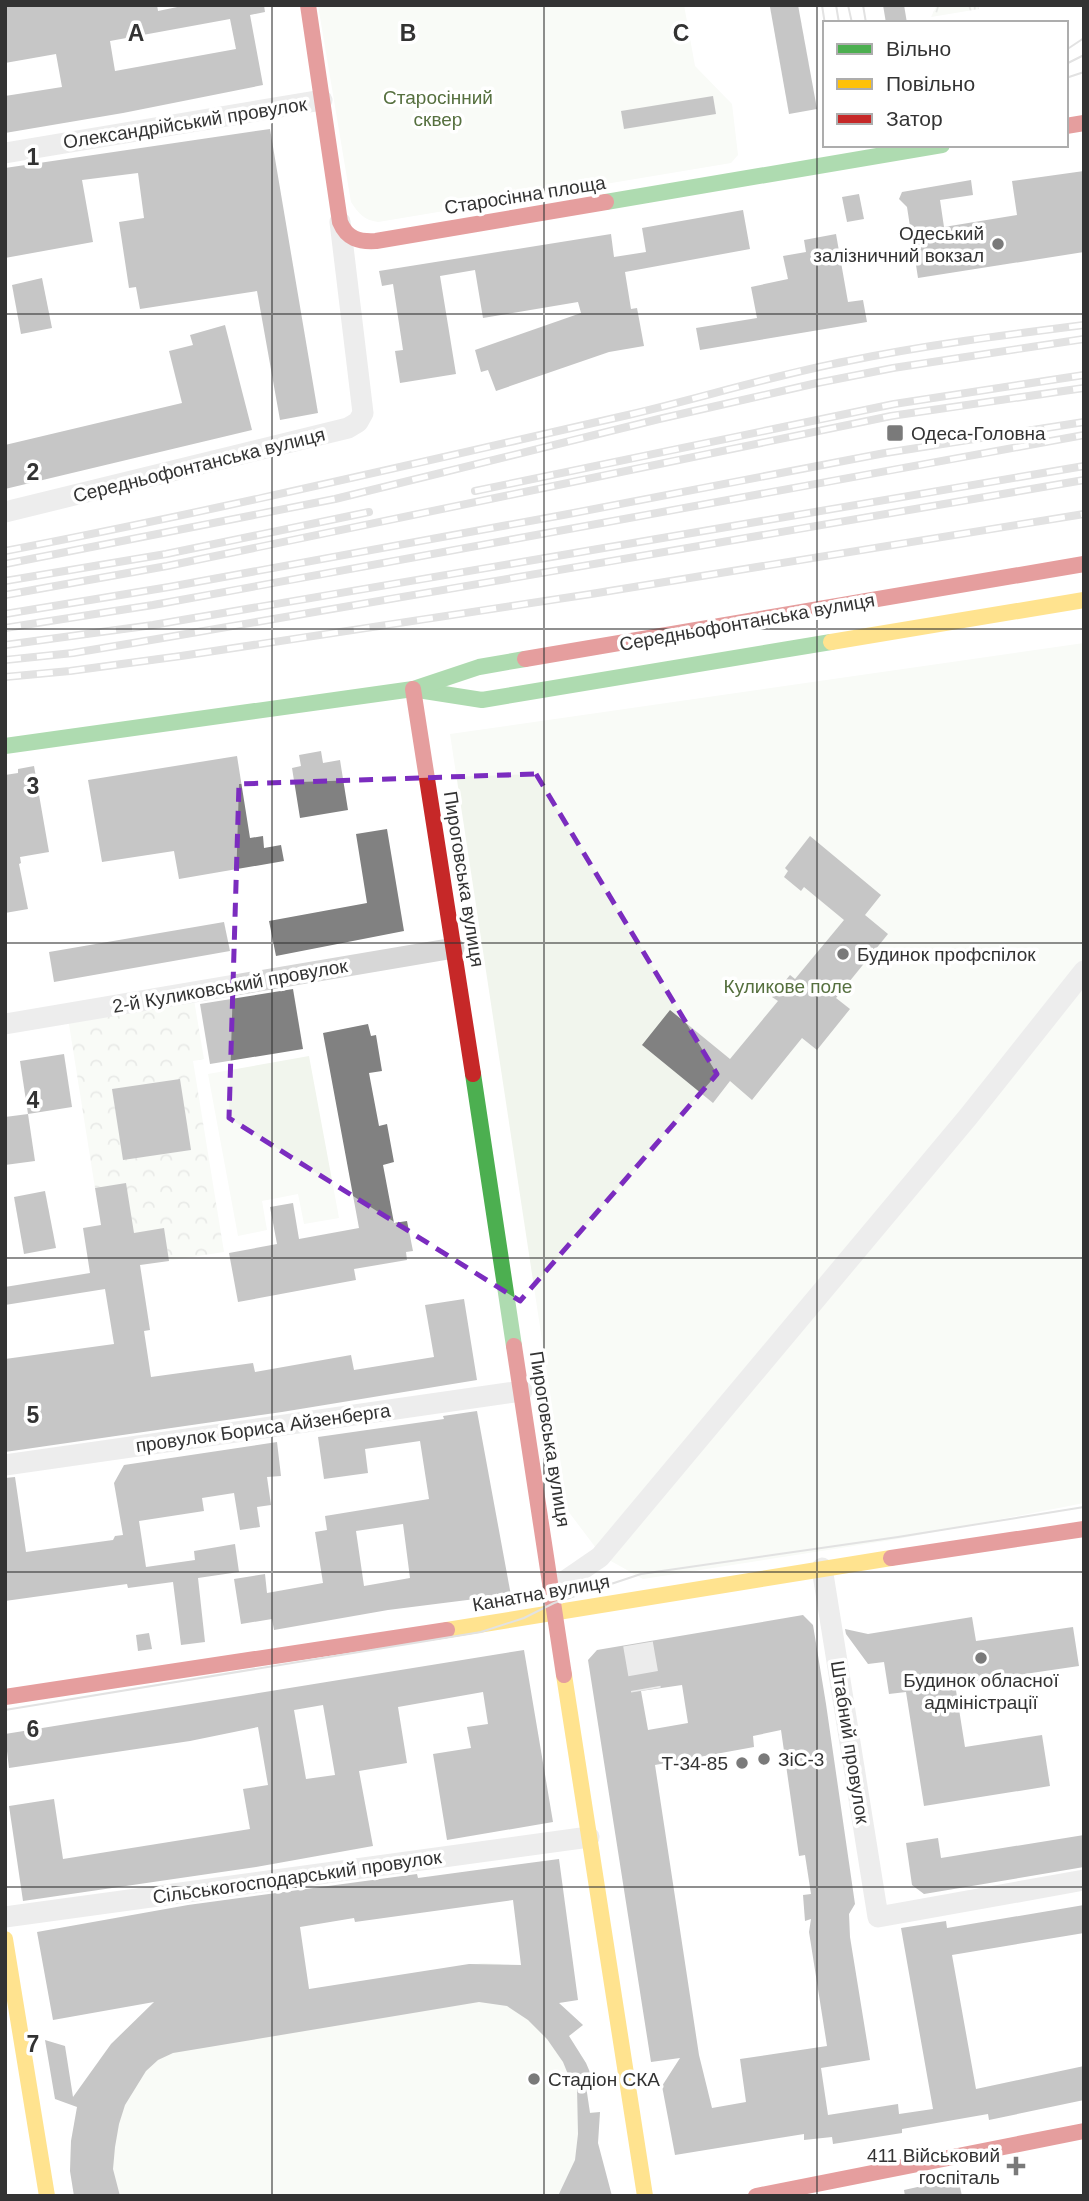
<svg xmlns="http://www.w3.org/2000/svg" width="1089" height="2201" font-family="Helvetica,sans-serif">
<defs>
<pattern id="grass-tufts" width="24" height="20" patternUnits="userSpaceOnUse" patternTransform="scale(1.75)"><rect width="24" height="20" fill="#f1f5ed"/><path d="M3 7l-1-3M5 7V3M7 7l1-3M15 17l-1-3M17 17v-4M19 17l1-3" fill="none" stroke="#cfd2cc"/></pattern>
<pattern id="forest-crowns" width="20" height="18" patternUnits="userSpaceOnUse" patternTransform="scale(1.75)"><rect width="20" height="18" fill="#f1f5ed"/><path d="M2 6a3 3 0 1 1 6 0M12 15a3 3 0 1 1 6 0" fill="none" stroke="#cfd2cc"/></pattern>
</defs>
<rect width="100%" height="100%" fill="#fff"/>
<!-- grass -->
<path fill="url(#grass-tufts)" d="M937,5H979V9L931,17Z"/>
<!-- forest -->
<path fill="url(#forest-crowns)" d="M194,1000L204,1059L193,1061L224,1252L140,1265L95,1188L68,1018Z"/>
<!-- park -->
<g fill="#f1f5ed">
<path d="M318,5H684L695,66L732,104L738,155L731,163L378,222C364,220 359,214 351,202Z"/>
<path d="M1084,643V1503L898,1539L643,1579L602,1556L568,1511L450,734Z"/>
<path d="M309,1056L339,1218L304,1224L298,1194L262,1201L267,1230L238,1236L208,1074Z"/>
<path d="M483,1963L501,1964L518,1989L559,2003L583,2025L569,2036L586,2063L595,2084L586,2086L590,2112H600L598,2140L592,2169L599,2196H74L70,2171L71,2141L76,2116L151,2014Z"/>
</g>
<!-- building -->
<g fill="#818181" fill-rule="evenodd">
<path d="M5,5H157L158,11L187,5H264L265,12L250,15L263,85L123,113L5,133V96L62,87L56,54L5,63ZM230,19L236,49L115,71L110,41Z"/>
<path d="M778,5H798L817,109L789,114L770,7Z"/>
<path d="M883,5H904L907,23H886Z"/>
<path d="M713,96L716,114L624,129L621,111Z"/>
<path d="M270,129L318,413L280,420L257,291L140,309L136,287L129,288L119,222L144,218L138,173L82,180L93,242L5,258V168Z"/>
<path d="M1084,171V252L918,278L907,207L899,199L902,192L971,180L973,195L940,200L944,227L1017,215L1012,181Z"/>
<path d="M859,194L864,219L847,222L842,197Z"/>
<path d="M743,210L750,249L625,272L631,309L637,308L644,346L609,352L496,391L488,370L481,372L475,350L581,313L578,302L483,318L475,270L440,276L456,374L400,383L395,351L403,350L393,284L382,286L379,271L611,234L614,257L646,252L642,228Z"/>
<path d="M836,234L848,302L863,300L867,322L700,350L696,328L757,318L751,287L788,279L783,256L806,252L804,240Z"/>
<path d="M42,278L52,328L21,334L12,285Z"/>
<path d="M225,325L252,430L5,489V445L182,403L169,351L193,345L190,335Z"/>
<path d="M321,751L323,763L340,760L348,810L300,818L292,768L301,766L299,755Z"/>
<path d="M237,756L250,838L263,836L264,848L281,845L284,861L179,879L174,851L102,862L88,780Z"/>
<path d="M34,766L49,852L20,857L21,863L19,864L28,909L5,913V775L18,773V769Z"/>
<path d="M387,829L404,931L276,956L269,921L367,903L356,834Z"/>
<path d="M810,836L881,895L865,915L888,934L836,998L850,1009L817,1050L802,1038L752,1100L730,1081L713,1103L642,1045L670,1010L730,1059L778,1001L772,997L790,975L795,979L844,920L804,887L801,891L784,877L788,871L785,868Z"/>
<path d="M224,922L230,951L54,982L49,952Z"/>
<path d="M293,989L303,1049L210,1064L200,1004Z"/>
<path d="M368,1024L371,1036L376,1035L382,1071L369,1073L379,1126L387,1124L394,1162L383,1165L394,1223L407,1221L413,1251L406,1252L407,1260L354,1269L356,1280L238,1302L229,1253L277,1244L270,1207L293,1203L299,1239L359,1228L323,1033Z"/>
<path d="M64,1054L72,1107L28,1114L20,1061Z"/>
<path d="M180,1079L191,1150L123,1160L112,1089Z"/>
<path d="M28,1114L35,1161L5,1165V1117Z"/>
<path d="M126,1183L134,1233L164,1228L169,1261L140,1265L150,1330L144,1331L151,1377L253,1363L255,1372L351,1355L354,1370L434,1357L425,1305L464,1299L477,1380L282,1412L5,1452V1359L114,1344L105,1289L5,1305V1287L90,1273L83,1228L101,1225L95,1188Z"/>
<path d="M45,1191L56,1248L24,1254L14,1197Z"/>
<path d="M477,1411L512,1601L505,1603L499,1596L388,1610L274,1630L272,1619L241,1624L234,1579L265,1574L267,1593L323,1583L315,1532L327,1530L325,1516L429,1499L420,1441L365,1449L368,1473L324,1479L318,1437L444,1419L443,1416ZM403,1524L410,1578L364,1586L356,1531Z"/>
<path d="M277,1442L281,1476L267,1477L271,1505L257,1507L260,1527L240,1530L234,1493L202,1498L204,1511L139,1521L146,1567L195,1560L194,1551L235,1544L239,1572L198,1578L205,1642L181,1645L173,1582L128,1588L127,1584L5,1601V1478L15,1477L26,1552L113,1540L115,1536L123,1535L114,1483L124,1465Z"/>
<path d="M803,1615L813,1625L826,1704L855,1904L849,1914L850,1937L870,2060L821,2068L828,2115L898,2104L899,2114L933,2109L901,1928L946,1921L947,1928L1084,1905V1933L952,1955L976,2089L1084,2066V2100L989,2120L988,2114L902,2129V2133L833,2144L832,2137L804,2140V2134L675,2155L662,2086L680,2058L651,2062L588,1660L597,1650ZM682,1685L688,1723L648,1730L641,1691ZM781,1730L799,1856L805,1855L811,1894L803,1895L805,1921L811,1919L809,1932L827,2046L740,2059L746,2102L712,2108L699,2055L655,1765L754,1747L753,1736Z"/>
<path d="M972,1617L976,1641L1073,1627L1079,1666L955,1684L965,1747L1042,1735L1050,1786L924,1806L906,1692L889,1694L884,1662L868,1664L846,1634L845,1629L868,1634Z"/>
<path d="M149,1633L152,1649L138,1651L136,1635Z"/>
<path d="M524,1650L553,1822L447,1840L433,1754L471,1748L467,1727L488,1724L483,1692L398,1707L407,1763L359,1771L373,1846L256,1867L23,1901L9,1806L54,1799L63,1859L250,1829L243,1789L268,1785L258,1727L190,1741L9,1768L5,1734ZM323,1705L335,1775L306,1779L294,1710Z"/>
<path d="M1084,1835V1867L924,1894L912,1885L906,1843L938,1838L941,1858Z"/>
<path d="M559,1859L578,2000L559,2003L583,2025L569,2036L586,2063L595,2084L586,2086L590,2113L600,2112L598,2143L612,2196H558L575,2160L578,2134L577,2088L574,2089L563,2062L547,2039L528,2020L507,2006L479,2002L173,2053L158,2060L146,2071L125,2105L119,2124L115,2147L113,2169L120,2196H74L70,2171L71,2141L77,2107L55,2099L45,2040L65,2046L73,2097L111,2044L154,2002L53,2020L37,1932L188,1905L417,1874L418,1878ZM513,1900L521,1965L469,1964L309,1989L300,1927L354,1918L355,1922Z"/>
<path d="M958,2178L962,2196H905L904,2190Z"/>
</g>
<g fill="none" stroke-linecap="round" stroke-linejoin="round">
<!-- secondary-tunnel -->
<path stroke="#d6d6d6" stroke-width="30" stroke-dasharray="30 15" stroke-linecap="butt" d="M638,1644L646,1690"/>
<!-- street -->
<g stroke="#d7d7d7" stroke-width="21">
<path d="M5,153L322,100"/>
<path d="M5,512L348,428L358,422L363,413L340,222"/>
<path d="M5,1024L454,948"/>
<path d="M5,1465L522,1391"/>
<path d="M822,1568L878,1917L1084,1880"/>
<path d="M552,1590L600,1557L968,1117L1084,971"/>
<path d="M5,1917L589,1837"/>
</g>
<!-- fast -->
<g stroke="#4caf50" stroke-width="16">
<path d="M606,202L942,145"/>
<path d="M418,690L482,700L831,642"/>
<path d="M5,746L413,689L479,667L525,659"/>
<path d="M473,1074L514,1346"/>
</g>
<!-- slow -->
<g stroke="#ffc107" stroke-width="16">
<path d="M831,642L1084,600"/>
<path d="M447,1630L891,1558"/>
<path d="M564,1675L645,2196"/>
<path d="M5,1939L47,2196"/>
</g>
<!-- jam -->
<g stroke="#c62828" stroke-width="16">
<path d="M308,5L340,222C347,239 359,242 376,241L606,202"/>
<path d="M1066,126L1084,123"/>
<path d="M525,659L1084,564"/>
<path d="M413,689L473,1074"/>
<path d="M514,1346L564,1675"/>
<path d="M891,1558L1084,1529"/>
<path d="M5,1697L447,1630"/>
<path d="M756,2196L1084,2131"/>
</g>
<!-- tram -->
<g stroke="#bebebe" stroke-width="2">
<path d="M822,5L825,25"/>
<path d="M836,5L839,23"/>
<path d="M848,5L852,23"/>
<path d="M863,5L866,23"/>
<path d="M1066,50L1084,38"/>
<path d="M1066,64L1084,55"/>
<path d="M1066,78L1084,72"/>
<path d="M5,1710L481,1632L524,1618L554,1603L641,1574L898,1537L1084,1507"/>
</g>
<!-- rail casing -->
<g stroke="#bebebe" stroke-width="8">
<g id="rail">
<path d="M475,491L894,404L1084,375"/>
<path d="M5,551C214,511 421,462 628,415C701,398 774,375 848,361C926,345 1005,335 1084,325"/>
<path d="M5,564L335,499L659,419L817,383L893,368L1084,339"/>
<path d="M5,581L166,554L369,512"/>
<path d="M5,595L167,566L891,416L1084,388"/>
<path d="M5,614L169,587L563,515L885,453L1084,422"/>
<path d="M5,628L153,605L1084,435"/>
<path d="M5,645L153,625L1084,466"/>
<path d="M5,660L73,653L157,639L1084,480"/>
<path d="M5,677L70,671L181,656L591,594L1084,514"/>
</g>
</g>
<!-- rail -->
<use href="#rail" stroke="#fff" stroke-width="5" stroke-dasharray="16" stroke-linecap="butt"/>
</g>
<!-- marked area -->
<path d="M0 0H1089V2201H0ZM536,774L717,1074L520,1301L229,1118L239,784Z" fill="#fff" fill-opacity=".55" fill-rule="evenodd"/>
<path fill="none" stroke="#7b2cbf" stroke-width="5" stroke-dasharray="14 9" stroke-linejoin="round" d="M536,774L717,1074L520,1301L229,1118L239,784Z"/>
<!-- grid -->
<path fill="none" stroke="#333" stroke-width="2" stroke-opacity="0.55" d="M272,5V2196M544,5V2196M817,5V2196M5,314H1084M5,629H1084M5,943H1084M5,1258H1084M5,1572H1084M5,1887H1084"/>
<!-- markers -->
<g fill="#7a7a7a" stroke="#fff" stroke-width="2.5">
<circle cx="998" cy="244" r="7"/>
<rect x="886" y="424" width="18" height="18" rx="3.5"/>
<circle cx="843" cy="954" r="7"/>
<circle cx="981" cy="1658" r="7"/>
<circle cx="764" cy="1759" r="7"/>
<circle cx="742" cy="1763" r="7"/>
<circle cx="534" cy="2079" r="7"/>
<path d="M1012.5 2155.5h7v7h7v7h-7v7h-7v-7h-7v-7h7z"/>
</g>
<g text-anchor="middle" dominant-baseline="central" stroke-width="7" stroke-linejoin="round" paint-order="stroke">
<!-- park labels -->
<g font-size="19" fill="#56703f" stroke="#fff">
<text x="438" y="97">Старосінний<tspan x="438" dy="22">сквер</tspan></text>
<text x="788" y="986">Куликове поле</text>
</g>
<!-- street labels -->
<g font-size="19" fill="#333" stroke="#fff">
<text transform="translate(185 123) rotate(-9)">Олександрійський провулок</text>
<text transform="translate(525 195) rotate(-9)">Старосінна площа</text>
<text transform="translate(199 465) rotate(-14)">Середньофонтанська вулиця</text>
<text transform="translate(747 622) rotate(-10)">Середньофонтанська вулиця</text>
<text transform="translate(464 879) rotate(81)">Пироговська вулиця</text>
<text transform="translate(230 986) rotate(-10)">2-й Куликовський провулок</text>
<text transform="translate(263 1428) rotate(-8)">провулок Бориса Айзенберга</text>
<text transform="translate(550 1439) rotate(81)">Пироговська вулиця</text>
<text transform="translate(541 1593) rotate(-10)">Канатна вулиця</text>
<text transform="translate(850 1742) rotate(81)">Штабний провулок</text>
<text transform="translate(297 1877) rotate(-8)">Сільськогосподарський провулок</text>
</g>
<!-- poi labels -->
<g font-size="19" fill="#333" stroke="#fff" text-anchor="start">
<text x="984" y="233" text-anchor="end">Одеський<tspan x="984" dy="22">залізничний вокзал</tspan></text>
<text x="911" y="433">Одеса-Головна</text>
<text x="857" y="954">Будинок профспілок</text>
<text x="981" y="1680" text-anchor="middle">Будинок обласної<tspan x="981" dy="22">адміністрації</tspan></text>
<text x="778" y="1759">ЗіС-3</text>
<text x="728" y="1763" text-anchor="end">Т-34-85</text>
<text x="548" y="2079">Стадіон СКА</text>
<text x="1000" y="2155" text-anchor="end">411 Військовий<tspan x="1000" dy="22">госпіталь</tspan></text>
</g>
</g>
<g font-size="23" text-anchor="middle" font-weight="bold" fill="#333" stroke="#fff" stroke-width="7" stroke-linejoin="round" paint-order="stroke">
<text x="136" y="41">A</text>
<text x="408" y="41">B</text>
<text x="681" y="41">C</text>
<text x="33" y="165">1</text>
<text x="33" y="480">2</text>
<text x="33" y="794">3</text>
<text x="33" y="1108">4</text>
<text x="33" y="1423">5</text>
<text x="33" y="1737">6</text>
<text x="33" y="2052">7</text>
</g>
<!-- border -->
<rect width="1089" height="2201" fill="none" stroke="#333333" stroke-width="14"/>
<!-- legend -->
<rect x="823" y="21" width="245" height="126" fill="#ffffff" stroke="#adadad" stroke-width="2"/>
<rect x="837" y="44" width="35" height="10" fill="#4caf50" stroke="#adadad" stroke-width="2"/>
<text x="886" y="56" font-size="21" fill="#333333">Вільно</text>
<rect x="837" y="79" width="35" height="10" fill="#ffc107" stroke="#adadad" stroke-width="2"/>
<text x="886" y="91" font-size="21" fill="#333333">Повільно</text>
<rect x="837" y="114" width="35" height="10" fill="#c62828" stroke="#adadad" stroke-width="2"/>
<text x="886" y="126" font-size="21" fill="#333333">Затор</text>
</svg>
